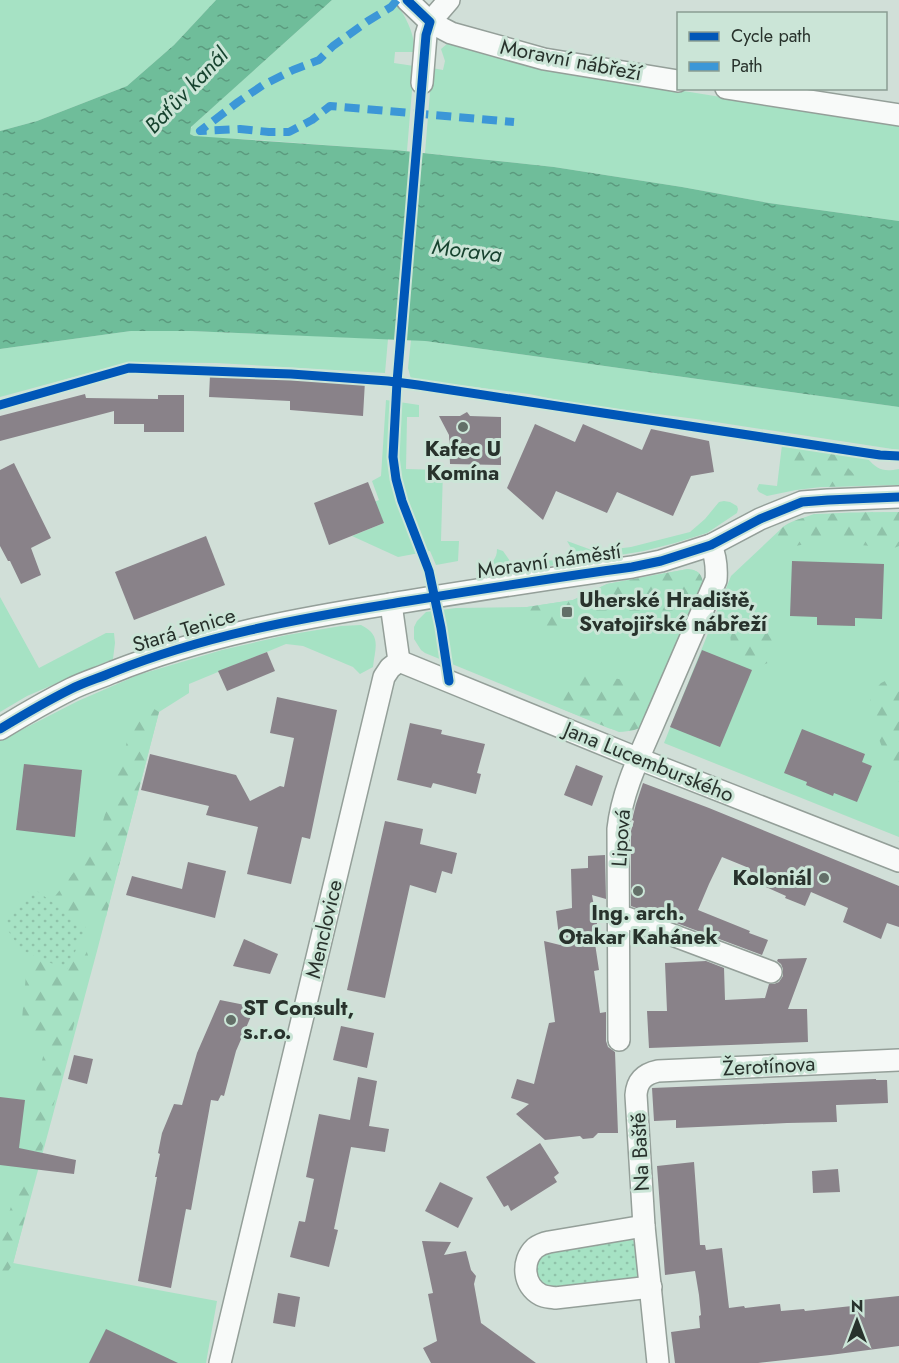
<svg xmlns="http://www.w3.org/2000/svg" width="899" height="1363" font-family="Jost,sans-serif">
<defs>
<pattern id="forest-firs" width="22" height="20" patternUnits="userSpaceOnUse" patternTransform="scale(1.5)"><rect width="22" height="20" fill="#a6e2c4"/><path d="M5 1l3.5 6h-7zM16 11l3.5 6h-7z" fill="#8fc2a9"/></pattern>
<pattern id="park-dots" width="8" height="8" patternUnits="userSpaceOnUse" patternTransform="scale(1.5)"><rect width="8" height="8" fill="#a6e2c4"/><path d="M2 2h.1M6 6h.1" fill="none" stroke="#8fc2a9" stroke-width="1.8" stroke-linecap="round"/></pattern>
<pattern id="water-ripples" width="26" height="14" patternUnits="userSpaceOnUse" patternTransform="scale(1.5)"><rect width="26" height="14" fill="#6fbd9a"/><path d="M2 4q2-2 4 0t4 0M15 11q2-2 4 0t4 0" fill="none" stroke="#5b9a7e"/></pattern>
</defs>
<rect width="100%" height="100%" fill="#d1dfd8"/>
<!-- green -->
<g fill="#a6e2c4">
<path d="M0,0H216L174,45L127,86L37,121L0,131Z"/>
<path d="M332,0H393C403,10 418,39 413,52H395L394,63L414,66L407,151L243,139L198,138L190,134V130L193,125Z"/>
<path d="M448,43L554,70L899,126V221L769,203L682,187L554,167L425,153L432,68L443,70L445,61L441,49Z"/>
<path d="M131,331H190L388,339L385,373L216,363L129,362L0,397V349Z"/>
<path d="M411,340L425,341L899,407V450L696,419L572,403L529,394L411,379L408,368Z"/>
<path d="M386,400L419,405V417H407L406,469L443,470L441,541H459L458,561L436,565L430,551L398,557L352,536L384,523L374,502L379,500L372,481L381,476Z"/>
<path d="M782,445L867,458C878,470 883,472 899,469V485L821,487L796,490L767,496L759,492L757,489L759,484L777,486Z"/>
<path d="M724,501L730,502L737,506L738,509L737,513L707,533L675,543L644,551L590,560L495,574L488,572L484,567C492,563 497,559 497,549L503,551L512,564L577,558L567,541L589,549L599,551L631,547L690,532L705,519L719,502Z"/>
<path d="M899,512V837L664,743L731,576L783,527L800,519L814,514Z"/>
<path d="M688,569C701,571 700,575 704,585L640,728C628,732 620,732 608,728L425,653L421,650L414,639V627L417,621L426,612L456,608L527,607L573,600L607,584Z"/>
<path d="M0,597L39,668L106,633H114L115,643L113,659L27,696L0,712Z"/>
<path d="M361,625C382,635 375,648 373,667L360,674L353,667L303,646L286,644L189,684V693L159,712L97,951L13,1263L217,1301L206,1363H0V741L78,701L138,675L222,650L287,635L341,626Z"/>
</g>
<!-- forest -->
<g fill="url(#forest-firs)">
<path d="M801,448L844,454L848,468L859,479L857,486L821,487L806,483L801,471L793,467V460Z"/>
<path d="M899,512V546L894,548L860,545L850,538L827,536L811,543L785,548L776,541C777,536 778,532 782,528C802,509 871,513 899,512Z"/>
<path d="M688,569C701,571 701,575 704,585L690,621L670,625L662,630L641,631L611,626L573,628L533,625L527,607L573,600L607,584Z"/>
<path d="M748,620L766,625L781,638L775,660L763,665L748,659L731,646L730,632L739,622Z"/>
<path d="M583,673C601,677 624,677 640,687C646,690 651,698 656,704C648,725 642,731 619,732L560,708C558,702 558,700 559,693C560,677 569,677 583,673Z"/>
<path d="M893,677L899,678V782L892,781L885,770L887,760L877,734L871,711L870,695L881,683Z"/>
<path d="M148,705L159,712L110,900L106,917L84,910L77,920L90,962L13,1264L0,1283V1234L4,1227L13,1201L33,1131L37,1080L45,1049L21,1030L27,964L36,944L45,909L96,844L137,709Z"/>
</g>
<!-- park -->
<g fill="url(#park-dots)">
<path d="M37,891L86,927L67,970L21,950L1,920Z"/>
<path d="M631,1238L634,1242L639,1275L638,1279L565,1291L539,1286L534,1264L543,1253Z"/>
</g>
<!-- water -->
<path fill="url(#water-ripples)" d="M216,0H332L191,127L190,134L194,136L395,150L554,167L682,187L769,203L899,221V407L425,341L190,331H131L0,349V131L37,121L127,86L174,45Z"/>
<!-- building -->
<g fill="#898289">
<path d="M210,375L292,380V376L365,381L363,416L290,410V401L209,397Z"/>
<path d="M85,394L86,398L158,399V395H184V432H144V424H114V411L0,441V416Z"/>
<path d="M467,412L470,416L501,417V465L450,464L449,435L439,416H460Z"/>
<path d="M535,424L575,442L583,424L642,450L651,429L709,441L714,472L691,476L673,516L617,492L607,513L556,491L543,520L507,488Z"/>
<path d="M14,463L51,538L31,548L41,575L21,584L10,561H8L0,546V470Z"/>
<path d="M368,482L384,523L329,545L314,503Z"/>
<path d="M206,536L225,585L134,620L115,572Z"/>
<path d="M792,561L884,564L882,619L855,618V626L817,625V617L790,616Z"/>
<path d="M702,650L752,670L720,747L670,727Z"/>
<path d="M267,652L275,671L227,691L218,671Z"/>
<path d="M277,697L337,710L310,839L302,837L291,884L247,874L258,827L206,815L209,806L141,790L150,754L236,775L250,801L280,786L284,787L294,738L270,733Z"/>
<path d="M410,723L442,730L441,734L485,744L477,773L481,774L476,794L433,783L431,788L397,780Z"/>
<path d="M802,729L865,754L862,762L872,766L857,802L834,793L833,796L806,785L807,782L784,773Z"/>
<path d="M24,764L82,770L75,837L16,830Z"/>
<path d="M576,765L603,776L592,806L564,795Z"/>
<path d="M643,783L709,808L899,886V927L887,923L881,939L843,922L848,908L811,892L805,906L785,898L786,896L755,882L749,868L722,857L709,884L698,910L750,931L749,933L768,940L762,955L631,906V831L634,821L632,820L636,804Z"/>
<path d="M385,821L423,829L420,844L457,853L452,874L442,871L436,893L410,885L385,998L347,990Z"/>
<path d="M605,855L606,899L592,895L597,924L594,925L596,937H594L599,970L594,971L600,1013L606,1012V1041L608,1047L615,1052L618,1133H598L593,1138L583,1139L580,1136L545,1140L516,1114L529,1104L511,1098L517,1079L534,1084L549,1023L555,1022L544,941L560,945L556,911L572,908L571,869L588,868V856Z"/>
<path d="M188,862L226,871L215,918L126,895L132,876L182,889Z"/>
<path d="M244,939L278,954L270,974L233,966Z"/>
<path d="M807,958L788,1009H807L808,1042L649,1048L647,1011H667L665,963L706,961L724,968L725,1000L765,998L769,984H774L779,982L783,976V969L781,964L777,961L778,959Z"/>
<path d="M220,1000L255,1007L236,1051L224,1096L221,1095L218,1101L211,1100L191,1210L186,1209L171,1288L138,1281L157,1177H155L160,1154L158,1153L162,1133L174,1104L182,1105L197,1053Z"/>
<path d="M341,1026L374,1033L367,1068L333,1060Z"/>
<path d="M74,1055L93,1059L87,1084L68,1079Z"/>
<path d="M358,1077L377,1081L369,1126L389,1129L385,1152L351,1147L334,1229L338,1230L329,1267L290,1257L299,1221L305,1222L314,1179L306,1177L319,1114L350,1120Z"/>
<path d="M876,1079V1080H887L888,1103L836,1105L837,1122L787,1123L676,1128V1120L654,1121L652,1088Z"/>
<path d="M0,1097L25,1100L19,1148L76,1160L74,1174L0,1165Z"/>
<path d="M540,1143L559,1173L554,1177L557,1182L511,1211L508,1205L504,1207L486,1177Z"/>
<path d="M694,1162L700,1245H705L706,1250L722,1248L729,1308L744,1306L745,1308L780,1304L781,1311L804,1309L805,1311L852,1306L851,1301L899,1296V1346L830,1355L758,1363H675L671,1332L700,1328L699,1316L701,1315L699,1295L695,1271L665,1275L657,1166Z"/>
<path d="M838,1169L840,1192L813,1193L812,1171Z"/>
<path d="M440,1182L473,1198L458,1228L425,1211Z"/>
<path d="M422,1241L451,1242L444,1255L466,1251L471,1270L476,1276L474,1284L481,1323L536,1363H431L423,1348L437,1341L428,1294L433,1293Z"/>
<path d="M278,1293L300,1297L295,1327L273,1323Z"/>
<path d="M106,1329L178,1363H89Z"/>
</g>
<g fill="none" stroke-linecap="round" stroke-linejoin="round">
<!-- minor casing -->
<g stroke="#949f99" stroke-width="24">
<g id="minor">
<path d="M407,0L430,22L426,35L422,83"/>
<path d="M449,0L430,22L451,33L544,59L678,81"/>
<path d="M726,88L899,115"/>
<path d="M399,661L639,759L899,861"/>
<path d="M0,729C23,715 47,701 71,689C85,682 99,678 113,672C203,636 296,619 390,604C471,591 551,578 632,567L661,561L711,545L760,519L802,502L828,500L899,497"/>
<path d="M618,919L627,918L771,972"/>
<path d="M619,1040L618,829C622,791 640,755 655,720C675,674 695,627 716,580C717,567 716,557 711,545"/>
<path d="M644,1226L549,1242C544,1243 539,1245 535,1248C521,1261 523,1286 541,1295C545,1297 550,1297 555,1298L651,1287"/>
<path d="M220,1363L384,677L390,668L399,661L391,604"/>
<path d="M658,1363L644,1226L636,1095C637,1081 644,1074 658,1071L899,1060"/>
</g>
</g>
<!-- minor -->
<use href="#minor" stroke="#f8faf9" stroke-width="21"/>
<!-- quiet -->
<path stroke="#3c97d7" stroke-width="8" stroke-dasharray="15 8" stroke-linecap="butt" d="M397,0L391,7L368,21L333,46L319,60L293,70L263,85L238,102L200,131L240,129L269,132H289L312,120L330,106L514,122"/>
<!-- cycleway casing -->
<g stroke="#cbe5d7" stroke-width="13">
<g id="cycleway">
<path d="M407,0L430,22L426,35L422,83L397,382L393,457L396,479L402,501L429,571L441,628L449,681"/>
<path d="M0,405L129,368L291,374L388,381L418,385L880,455L899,456"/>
<path d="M0,729C23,715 47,701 71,689C85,682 99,678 113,672C203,636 296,619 390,604C471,591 551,578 632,567L661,561L711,545L760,519L802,502L828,500L899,497"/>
</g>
</g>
<!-- cycleway -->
<use href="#cycleway" stroke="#0057b8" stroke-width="9"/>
</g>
<!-- markers -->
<g fill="#636f68" stroke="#cbe5d7" stroke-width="2">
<circle cx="463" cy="427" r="6"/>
<rect x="561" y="606" width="12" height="12" rx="3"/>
<circle cx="824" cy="878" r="6"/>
<circle cx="638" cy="891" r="6"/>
<circle cx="231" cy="1020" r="6"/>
</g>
<g text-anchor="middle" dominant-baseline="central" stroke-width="6" stroke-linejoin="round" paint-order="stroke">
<!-- street labels -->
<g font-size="21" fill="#28322c" stroke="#cbe5d7">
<text transform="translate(571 60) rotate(11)">Moravní nábřeží</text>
<text transform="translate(549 561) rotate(-8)">Moravní náměstí</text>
<text transform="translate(184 630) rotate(-17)">Stará Tenice</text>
<text transform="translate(649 762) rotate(22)">Jana Lucemburského</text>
<text transform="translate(621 838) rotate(-86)">Lipová</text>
<text transform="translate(324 929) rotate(-77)">Menclovice</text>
<text transform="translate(769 1066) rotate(-3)">Žerotínova</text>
<text transform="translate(640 1152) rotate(-93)">Na Baště</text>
</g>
<!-- poi labels -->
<g font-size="21" font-weight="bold" fill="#28322c" stroke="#cbe5d7">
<text x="463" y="449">Kafec U<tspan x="463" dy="24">Komína</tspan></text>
<text x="579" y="600" text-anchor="start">Uherské Hradiště,<tspan x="579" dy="24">Svatojiřské nábřeží</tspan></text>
<text x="812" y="878" text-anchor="end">Koloniál</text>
<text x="638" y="913">Ing. arch.<tspan x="638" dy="24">Otakar Kahánek</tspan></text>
<text x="243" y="1008" text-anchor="start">ST Consult,<tspan x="243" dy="24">s.r.o.</tspan></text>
</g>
<!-- water labels -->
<g font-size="22" font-style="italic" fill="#17432f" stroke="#cbe5d7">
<text transform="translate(186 90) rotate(-46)">Baťův kanál</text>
<text transform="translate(467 250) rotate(7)">Morava</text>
</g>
</g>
<!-- legend -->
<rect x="677" y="12" width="210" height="78" fill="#cbe5d7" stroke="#8a9d93" stroke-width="1.5"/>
<rect x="689" y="32" width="30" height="9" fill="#0057b8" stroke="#8a9d93" stroke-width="1.5"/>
<text x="731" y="42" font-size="18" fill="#28322c">Cycle path</text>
<rect x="689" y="62" width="30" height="9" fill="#3c97d7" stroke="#8a9d93" stroke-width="1.5"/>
<text x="731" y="72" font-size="18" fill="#28322c">Path</text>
<!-- north arrow -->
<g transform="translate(857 1321)" stroke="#cbe5d7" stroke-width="4.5" paint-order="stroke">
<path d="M0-4.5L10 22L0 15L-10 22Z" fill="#28322c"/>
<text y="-9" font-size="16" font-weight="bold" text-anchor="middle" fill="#28322c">N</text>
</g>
</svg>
